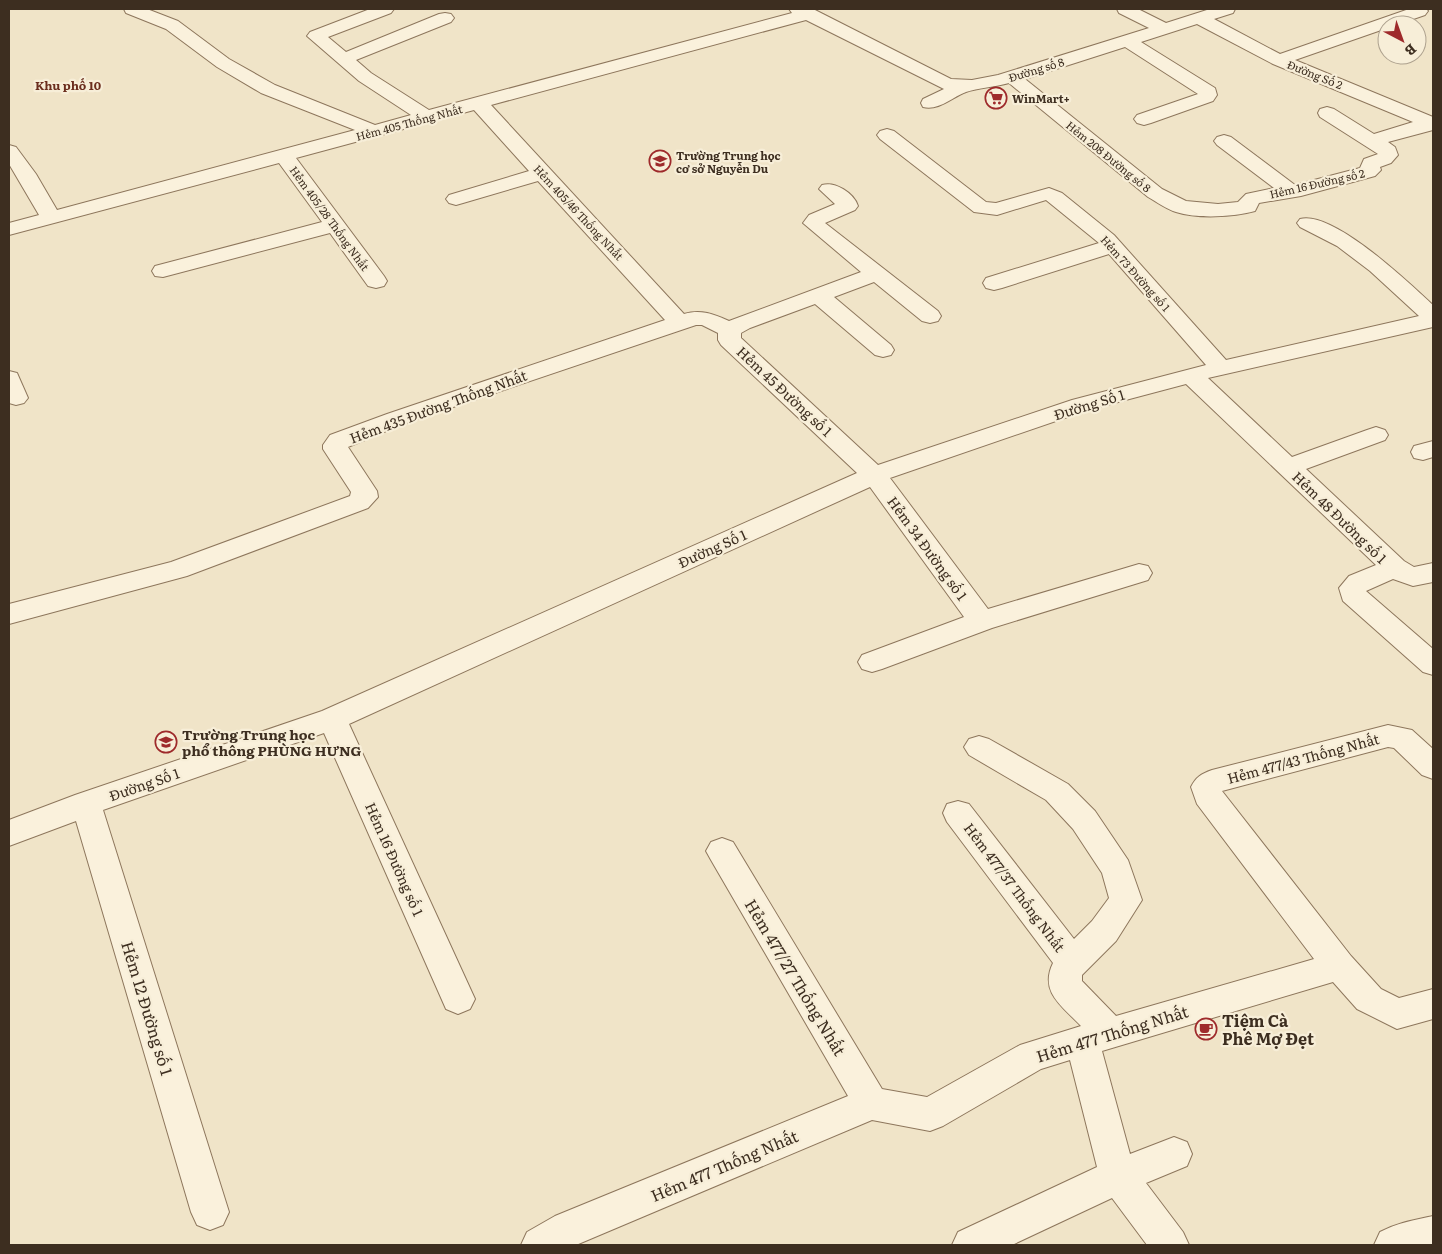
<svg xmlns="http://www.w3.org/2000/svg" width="1442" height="1254" font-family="Literata,serif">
<rect width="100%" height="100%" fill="#f0e4c8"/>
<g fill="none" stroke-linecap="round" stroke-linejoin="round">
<!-- minor casing -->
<g stroke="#8d765c" stroke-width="2">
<g id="minor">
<path d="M124,9H147L178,21L229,59L275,85L375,125L411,115L359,81L307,36L310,32L370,9H394L391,13L328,37L346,52L439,14L445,13L451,14L454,18L451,22L356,60L371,73L429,110L792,13L789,9L815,10L951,79L972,80L998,75L1149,28L1119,13L1117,9H1138L1166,23L1210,9H1235L1233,13L1214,19L1280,54L1409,9H1426L1428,11L1425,15L1396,25H1387V28L1295,60L1433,117V130L1388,142L1395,147L1398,155L1391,163L1380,167L1381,170L1375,176L1301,196L1259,203L1255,211C1233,217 1198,219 1176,212C1166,209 1157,202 1148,197L1009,83C996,87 977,88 966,92C952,97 939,111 923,107L921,103L923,99L944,89L806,20L491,105L684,314C701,309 714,314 729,321L861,272L803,223L809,215L835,204L819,189L822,185C835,181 854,193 858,206L855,210L825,223L938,311L941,316L938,321L930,323L922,321L874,282L834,297L891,345L894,350L891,355L883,357L875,355L815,304L750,328L741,333V338L878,465L1072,400L1206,365L1109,254L1002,288L994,290L986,288L983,283L986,278L1099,243L1046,200L997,215L974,212L880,139L877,135L880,131L887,129L894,131L986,202L996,203L1049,188L1062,193L1114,235L1226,360L1419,316L1370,271L1337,246L1300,227L1297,223L1300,219C1333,210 1409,283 1433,305V327L1208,378L1292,457L1367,430L1376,427L1385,430L1388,435L1385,440L1306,469L1404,561L1414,567L1433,563V582L1413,586L1393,579L1366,591L1433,649V675L1423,672L1343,601L1339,588L1349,576L1376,565L1186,384L1088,410L890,478L988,609L1139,564L1148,566L1152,573L1148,580L992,628L882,669L872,672L862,669L858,662L862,655L964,617L870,487L349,724L475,999L470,1009L458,1014L446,1009L324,733L103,810L229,1212L223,1225L210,1230L197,1225L191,1212L76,821L9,846V820L75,795L322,711L857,473L721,345L718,340V333L702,325H696L403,424L348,447L377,491L378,497L368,508L187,576L9,624V604L171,562L350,496L351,492L323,449V445L330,435L387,414L665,320L538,181L463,203L456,205L449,203L446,199L449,195L529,171L474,110L296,158L384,276L387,281L384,286L376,288L368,286L330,233L163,277L155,276L152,271L155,266L322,222L279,163L9,235V223L39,215L9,164V145L16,147L36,174L57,210L355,130L261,93L217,67L166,29L126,13ZM1197,24L1273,64L1413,122L1374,134L1334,109L1327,107L1320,109L1318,113L1320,117L1378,154L1364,159L1360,168L1295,185L1231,137L1224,135L1217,137L1214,141L1217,145L1274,188L1246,194L1238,202L1218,204L1186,201L1162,189L1025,79L1125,47L1198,94L1137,115L1134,119L1137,123L1144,125L1151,123L1213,101L1217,95L1215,88L1141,42Z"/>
<path d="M9,371L17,373L28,398L24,403L16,405L9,403Z"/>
<path d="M1433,441V457L1423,460L1414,458L1411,452L1414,446Z"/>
<path d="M1388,725L1412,730L1433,749V779L1422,775L1394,748L1388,747L1222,791L1351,956L1381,989L1399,998L1433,989V1019L1397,1029L1357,1009L1333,982L1102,1051L1130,1154L1174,1137L1187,1142L1192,1154L1187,1166L1146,1183L1183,1232L1189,1245H1147L1112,1198L1012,1245H952L958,1232L1097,1167L1070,1060L1041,1069L943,1126L930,1131L872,1120L576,1245H521L527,1232L555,1216L848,1096L711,860L706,851L711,842L722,838L733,842L882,1089L927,1097L1020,1045L1081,1026C1062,1006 1039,992 1053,963L947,822L943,813L947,804L958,801L969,804L1074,939L1092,921L1109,898L1102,873L1073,829L1046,800L969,755L964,747L969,739L979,736L989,739L1068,784L1095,811L1128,860L1142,900L1116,941L1082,975V981L1116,1016L1314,959L1197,804L1191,787C1196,777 1201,774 1212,770Z"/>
<path d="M1433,1216V1245H1374L1380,1232C1397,1223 1414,1220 1433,1216Z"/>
</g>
</g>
<!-- minor -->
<use href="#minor" fill="#faf1dc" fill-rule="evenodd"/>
</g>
<!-- icons -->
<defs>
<g id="supermarket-ring" transform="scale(1.125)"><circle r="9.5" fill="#f7eed8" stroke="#9e2a2b" stroke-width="1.5"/><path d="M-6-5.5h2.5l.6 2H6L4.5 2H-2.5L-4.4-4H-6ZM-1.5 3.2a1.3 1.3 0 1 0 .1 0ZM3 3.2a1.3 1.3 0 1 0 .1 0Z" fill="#9e2a2b"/></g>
<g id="school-ring" transform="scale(1.125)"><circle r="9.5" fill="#f7eed8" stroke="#9e2a2b" stroke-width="1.5"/><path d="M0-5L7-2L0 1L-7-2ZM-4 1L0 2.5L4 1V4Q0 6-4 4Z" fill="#9e2a2b"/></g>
<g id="cafe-ring" transform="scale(1.125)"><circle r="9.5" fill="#f7eed8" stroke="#9e2a2b" stroke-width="1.5"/><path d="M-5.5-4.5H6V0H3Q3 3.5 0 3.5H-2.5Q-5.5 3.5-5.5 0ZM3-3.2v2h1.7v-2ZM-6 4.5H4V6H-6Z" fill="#9e2a2b"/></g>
</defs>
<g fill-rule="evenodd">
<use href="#supermarket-ring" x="996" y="98"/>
<use href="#school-ring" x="660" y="161"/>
<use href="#school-ring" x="166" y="742"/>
<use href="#cafe-ring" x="1206" y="1029"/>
</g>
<g text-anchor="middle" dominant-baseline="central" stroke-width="4.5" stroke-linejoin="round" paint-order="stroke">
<!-- far-street labels -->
<g font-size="11" fill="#3d2e20" stroke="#f7eed8">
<text transform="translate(1036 69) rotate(-17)">Đường số 8</text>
<text transform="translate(1315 74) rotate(22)">Đường Số 2</text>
<text transform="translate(409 122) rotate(-15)">Hẻm 405 Thống Nhất</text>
<text transform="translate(1109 156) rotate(39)">Hẻm 208 Đường số 8</text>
<text transform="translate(1317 183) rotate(-13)">Hẻm 16 Đường số 2</text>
<text transform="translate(579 212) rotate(47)">Hẻm 405/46 Thống Nhất</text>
<text transform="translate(330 218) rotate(54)">Hẻm 405/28 Thống Nhất</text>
<text transform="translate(1136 273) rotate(48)">Hẻm 73 Đường số 1</text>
</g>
<!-- far-poi labels -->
<g font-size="11" font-weight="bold" fill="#3d2e20" stroke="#f7eed8" text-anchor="start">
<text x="1012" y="98">WinMart+</text>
<text x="676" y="155">Trường Trung học<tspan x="676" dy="13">cơ sở Nguyễn Du</tspan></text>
</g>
<!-- far-neighbourhood labels -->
<g font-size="12" font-weight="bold" fill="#6b2e1e" stroke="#f7eed8">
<text x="68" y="85">Khu phố 10</text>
</g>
<!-- street labels -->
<g font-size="14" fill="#3d2e20" stroke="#f7eed8">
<text transform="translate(785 391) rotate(43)">Hẻm 45 Đường số 1</text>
<text transform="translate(1089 404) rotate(-17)">Đường Số 1</text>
<text transform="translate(438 406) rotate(-20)">Hẻm 435 Đường Thống Nhất</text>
<text transform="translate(1340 517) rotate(44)">Hẻm 48 Đường số 1</text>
<text transform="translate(712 548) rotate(-24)">Đường Số 1</text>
<text transform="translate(928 548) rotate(54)">Hẻm 34 Đường số 1</text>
<text transform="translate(1303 758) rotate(-15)">Hẻm 477/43 Thống Nhất</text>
<text transform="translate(144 784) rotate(-19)">Đường Số 1</text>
<text transform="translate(395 859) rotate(66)">Hẻm 16 Đường số 1</text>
<text transform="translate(1015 887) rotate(53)">Hẻm 477/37 Thống Nhất</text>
</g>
<!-- poi labels -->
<g font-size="14" font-weight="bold" fill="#3d2e20" stroke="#f7eed8" text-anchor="start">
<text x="182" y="734">Trường Trung học<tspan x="182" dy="16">phổ thông PHÙNG HƯNG</tspan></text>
</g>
<!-- near-street labels -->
<g font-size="16" fill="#3d2e20" stroke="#f7eed8">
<text transform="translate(796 977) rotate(59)">Hẻm 477/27 Thống Nhất</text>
<text transform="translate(148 1008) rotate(73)">Hẻm 12 Đường số 1</text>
<text transform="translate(1112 1033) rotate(-17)">Hẻm 477 Thống Nhất</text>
<text transform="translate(724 1165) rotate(-23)">Hẻm 477 Thống Nhất</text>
</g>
<!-- near-poi labels -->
<g font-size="16" font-weight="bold" fill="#3d2e20" stroke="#f7eed8" text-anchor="start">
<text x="1222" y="1020">Tiệm Cà<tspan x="1222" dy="18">Phê Mợ Đẹt</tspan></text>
</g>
</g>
<!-- border -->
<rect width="1442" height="1254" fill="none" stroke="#3d2e20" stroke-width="20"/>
<!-- north arrow -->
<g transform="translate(1402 40) rotate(139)"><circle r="24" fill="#f7eed8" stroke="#ada18e"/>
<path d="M0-4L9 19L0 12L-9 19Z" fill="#9e2a2b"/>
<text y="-8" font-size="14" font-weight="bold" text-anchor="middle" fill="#3d2e20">B</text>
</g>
</svg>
